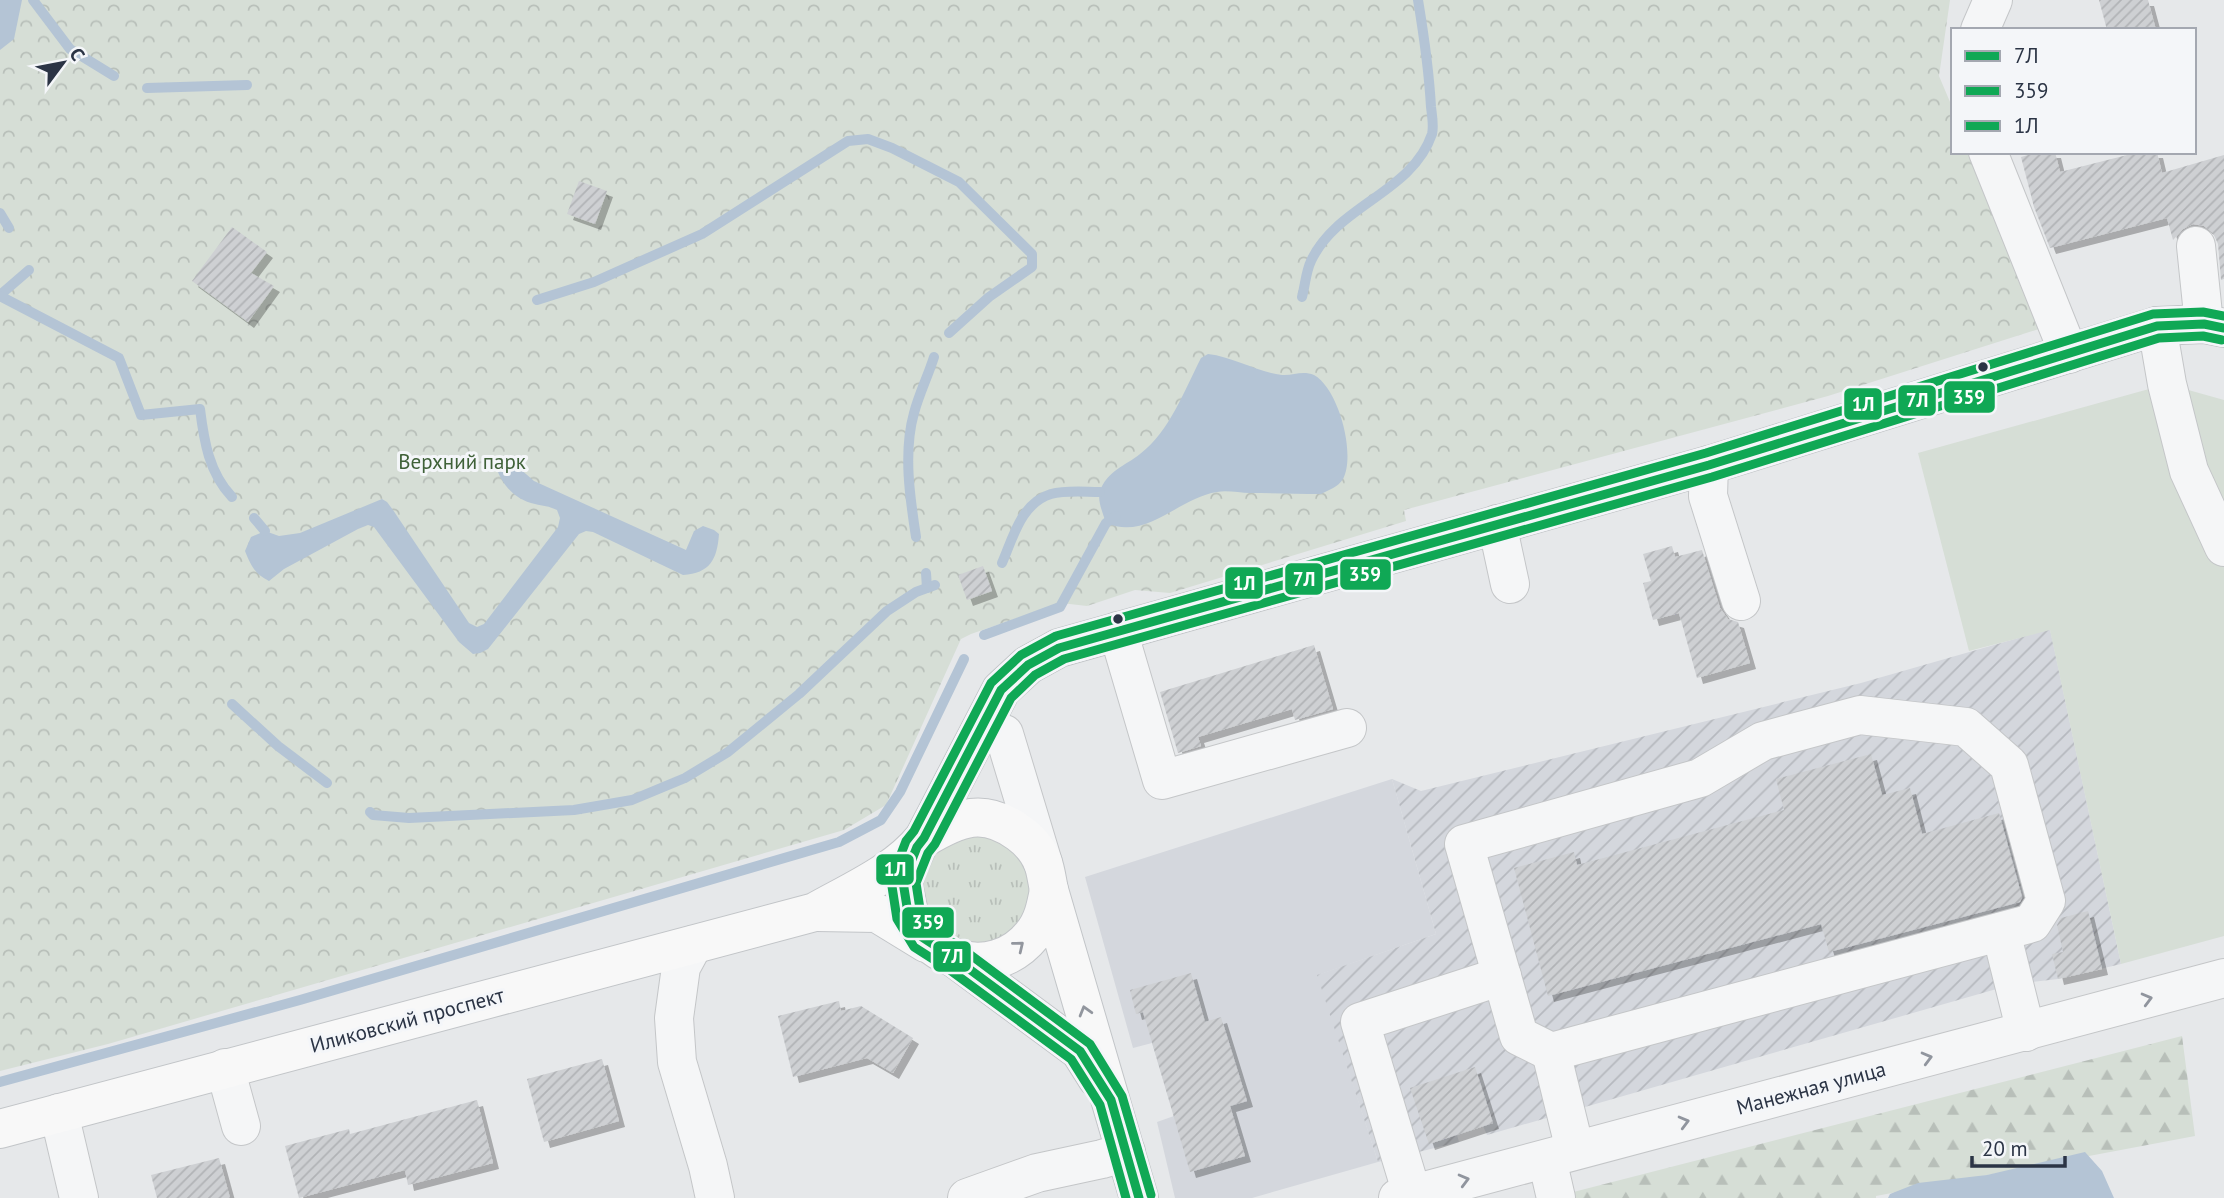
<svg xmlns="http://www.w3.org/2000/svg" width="2224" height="1198" font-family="'PT Sans',sans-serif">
<defs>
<pattern id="industrial-furrows" width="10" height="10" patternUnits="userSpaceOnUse" patternTransform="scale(1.75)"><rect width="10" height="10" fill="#d4d7dd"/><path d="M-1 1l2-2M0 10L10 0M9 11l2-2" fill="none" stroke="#b6b9bf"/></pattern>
<pattern id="grass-tufts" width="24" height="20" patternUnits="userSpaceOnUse" patternTransform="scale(1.75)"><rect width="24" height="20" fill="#d6ded6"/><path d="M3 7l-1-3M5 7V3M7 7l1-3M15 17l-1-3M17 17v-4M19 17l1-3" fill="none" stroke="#b8bfb9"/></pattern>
<pattern id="forest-firs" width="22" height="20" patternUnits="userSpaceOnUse" patternTransform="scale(1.75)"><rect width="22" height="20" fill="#d6ded6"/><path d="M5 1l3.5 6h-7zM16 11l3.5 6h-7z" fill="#b8bfb9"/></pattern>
<pattern id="park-crowns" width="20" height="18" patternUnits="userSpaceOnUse" patternTransform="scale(1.75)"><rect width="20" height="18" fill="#d6ded6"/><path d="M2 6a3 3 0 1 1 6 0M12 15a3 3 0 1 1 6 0" fill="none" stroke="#b8bfb9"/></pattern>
<pattern id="building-hatch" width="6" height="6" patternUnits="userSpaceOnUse" patternTransform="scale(1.75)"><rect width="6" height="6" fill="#ced0d3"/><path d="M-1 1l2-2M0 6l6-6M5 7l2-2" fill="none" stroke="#b1b3b6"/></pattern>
<filter id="shadow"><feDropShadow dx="6" dy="6" stdDeviation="0" flood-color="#0004"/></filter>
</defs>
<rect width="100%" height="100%" fill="#e6e8ea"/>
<!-- built -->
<path fill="#d4d7dd" d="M1392,779L1436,934L1318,975L1378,1162L1252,1198H1175L1157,1122L1174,1116L1152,1043L1133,1048L1085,877Z"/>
<!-- industrial -->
<path fill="url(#industrial-furrows)" d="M2050,629L2121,964L2058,979L2014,984L1487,1135L1483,1126L1457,1135L1459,1142L1378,1162L1317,975L1436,934L1392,779L1421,791L1861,683Z"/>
<!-- grass -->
<circle fill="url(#grass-tufts)" cx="977" cy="890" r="54"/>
<!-- forest -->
<path fill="url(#forest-firs)" d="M2182,1036L2195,1136L1876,1196V1198H1550Z"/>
<!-- park -->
<path fill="url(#park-crowns)" d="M0,0H1950L1939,76L1953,109V152H1971L2045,327L1828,396L1404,510L1406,521L1170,593L1135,590L1087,606L1061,603L971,634L961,639L886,805L844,830L108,1044L0,1071Z"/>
<!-- garden -->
<path fill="#d6ded6" d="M2167,384L2224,400V936L2121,964L2050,630L1969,651L1918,453Z"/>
<!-- water -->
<g fill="#b4c4d5">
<path d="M0,0H22L14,39L0,50Z"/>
<path d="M1208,354C1234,357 1257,372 1282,375C1293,376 1302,370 1314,375C1339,389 1356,455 1343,479C1338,487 1329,490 1321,494C1297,494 1274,493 1250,493C1240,493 1227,490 1217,492C1178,498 1147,541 1106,523C1103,513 1097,501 1100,491C1107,471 1125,466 1140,454C1170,431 1184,391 1201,358Z"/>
<path d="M511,461L534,481L686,550L694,531L703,526L714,530L719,534C717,560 710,573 683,575L593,532L586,531L579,534L488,649L480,653L473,654L459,642L374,527L368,525L358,529L284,569L269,581C255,574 251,566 245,551L251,537L265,531L279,536L300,533L382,499L387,502L393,510L469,623L477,627L484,624L558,527L560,518L557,510C549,506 543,506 535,504C515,500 501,484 496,466Z"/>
<path d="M2085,1152L2102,1171L2114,1198H1888L1890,1194L1918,1183L1987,1175Z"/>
</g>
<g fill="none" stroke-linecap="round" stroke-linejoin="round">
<!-- stream -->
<g stroke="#b4c4d5" stroke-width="10">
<path d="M33,0L70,49L114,76"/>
<path d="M147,88L247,85"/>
<path d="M0,213L9,228"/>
<path d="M0,295L29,270"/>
<path d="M0,296L119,358L141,415L200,409C204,441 209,473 232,497"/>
<path d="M1302,297C1305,286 1306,271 1311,261C1337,205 1412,193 1432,134C1434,126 1432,115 1431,107C1429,71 1424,36 1418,0"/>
<path d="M537,300L594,282L702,234L848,141L868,139L892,148L959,182L1032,254V267L989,297L949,333"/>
<path d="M254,518L265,531"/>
<path d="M916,537C910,498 903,452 914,413C919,394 928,376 934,357"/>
<path d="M1002,563C1013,538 1021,503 1051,494C1066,490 1084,492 1100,492"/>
<path d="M926,573L927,588"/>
<path d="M984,635L1060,607L1106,523L1116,516"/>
<path d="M232,704L278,746L327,783"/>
<path d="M370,812L373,815L409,818L574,810L632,800L685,778L728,752L799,694L887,611L916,592L935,585"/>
<path d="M0,1082L300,1000L839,842L881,820L900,792L964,659"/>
</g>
</g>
<!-- building -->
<g fill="url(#building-hatch)" filter="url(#shadow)">
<path d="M2099,0H2148L2156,30H2107Z"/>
<path d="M2038,152H2055L2060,172L2139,152H2157L2162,173L2224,155V279L2221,280L2218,244L2213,233L2204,226L2193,224L2183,229L2173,240L2167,218L2050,248L2034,207L2021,157Z"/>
<path d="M579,181L607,191L595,224L567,214Z"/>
<path d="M232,227L267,252L251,273L274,286L248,322L192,281Z"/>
<path d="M1672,546L1675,557L1702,550L1720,608L1728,619L1738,622L1750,663L1697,678L1679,613L1653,620L1643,583L1651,581L1643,554Z"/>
<path d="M983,566L992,591L967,600L958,575Z"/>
<path d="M1314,645L1333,709L1295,720L1292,709L1198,737L1201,746L1178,753L1160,692Z"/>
<path d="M1871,754L1882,795L1910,788L1922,834L1999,813L2022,897L2020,902L1829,952L1821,924L1548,996L1514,868L1574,852L1577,865L1784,810L1776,779Z"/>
<path d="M2088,911L2102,969L2058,979L2052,954L2063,952L2057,925L2061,918Z"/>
<path d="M1191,973L1205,1022L1221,1017L1247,1101L1230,1106L1245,1156L1190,1172L1143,1012L1136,1014L1130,990Z"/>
<path d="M839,1001L841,1011L861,1006L913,1038L893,1073L867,1058L793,1077L778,1016Z"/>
<path d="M602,1059L619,1121L544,1142L527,1079Z"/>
<path d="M1475,1067L1493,1123L1429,1144L1410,1088Z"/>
<path d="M477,1100L493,1163L408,1185L405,1170L299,1198L285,1146L349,1129L350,1134Z"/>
<path d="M219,1158L230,1198H157L151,1175Z"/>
</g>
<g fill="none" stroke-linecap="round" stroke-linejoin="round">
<!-- minor casing -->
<g stroke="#c4c6c8" stroke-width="40">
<g id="minor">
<path d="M1980,30L1993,0"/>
<path d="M1988,152L2069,354"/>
<path d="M2196,246L2204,324"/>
<path d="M2157,326L2167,384L2189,471L2224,547"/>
<path d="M1709,465L1708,496L1741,601"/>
<path d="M1497,524L1510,584"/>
<path d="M1118,631L1162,780L1347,728"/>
<path d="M1860,715L1966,727L2009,765L2046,901L2032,923L1551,1052L1519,1036L1464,844L1700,778L1763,741Z"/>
<path d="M1004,734L1043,863"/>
<path d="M2001,932L2026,1032"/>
<path d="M693,945L681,967L674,1018L677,1062L708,1166L715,1198"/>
<path d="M1551,1052L1575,1150"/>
<path d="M225,1068L241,1126"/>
<path d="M59,1113L79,1198"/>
<path d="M1547,1159L1556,1198"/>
<path d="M1412,1194L1360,1022L1502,976"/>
<path d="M967,1198L1037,1173L1102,1159L1126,1152"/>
<path d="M1398,1198L2224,978"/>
</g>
</g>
<!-- major casing -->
<g stroke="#c2c5c8" stroke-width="40">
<g id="major">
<path d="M924,838C959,817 984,807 1019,833C1030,841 1038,850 1043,863C1046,871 1047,881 1049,890L1139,1198"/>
<path d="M917,847C913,857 905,871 904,882C903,887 905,893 906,898C914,960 992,985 1032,935C1043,922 1046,906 1049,890"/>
<path d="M817,912L877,913L926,943"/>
<path d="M957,960L1080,1051L1097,1078"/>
<path d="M0,1129L815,912C852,891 897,872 924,838L1001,690L1028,665L1059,648L1709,465L2157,326L2204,324L2224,328"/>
</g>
</g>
<!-- minor -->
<use href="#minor" stroke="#f5f6f7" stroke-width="38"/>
<!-- major -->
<use href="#major" stroke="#f8f8f8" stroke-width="38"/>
<!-- bus-1 casing -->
<g stroke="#f4f6f9" stroke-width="14">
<path id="bus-1" d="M1139,1198L1111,1100L1080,1051L957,960L922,937L908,913L903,882L917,847L924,838L1001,690L1028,665L1059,648L1709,465L2157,326L2204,324L2224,328"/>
</g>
<!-- bus-2 casing -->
<g stroke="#f4f6f9" stroke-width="14">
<path id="bus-2" d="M1151,1195L1122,1096L1090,1044L964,950L931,928L920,909L916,883L928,853L935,844L1011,698L1035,675L1064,659L1712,477L2159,338L2203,336L2222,340"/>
</g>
<!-- bus-3 casing -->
<g stroke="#f4f6f9" stroke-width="14">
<path id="bus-3" d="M1126,1198L1100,1105L1071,1059L950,970L914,947L897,919L891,880L906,841L914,831L991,683L1021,655L1056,636L1706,453L2153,314L2203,312L2224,316"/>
</g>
<!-- bus-1 -->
<use href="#bus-1" stroke="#10a855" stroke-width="9"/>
<!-- bus-2 -->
<use href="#bus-2" stroke="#10a855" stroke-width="9"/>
<!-- bus-3 -->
<use href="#bus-3" stroke="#10a855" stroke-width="9"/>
</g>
<!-- one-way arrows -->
<defs><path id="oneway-chevron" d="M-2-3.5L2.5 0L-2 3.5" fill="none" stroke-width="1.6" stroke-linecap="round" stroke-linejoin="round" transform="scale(1.75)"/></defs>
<g stroke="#92969e">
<use href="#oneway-chevron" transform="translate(1019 946) rotate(-39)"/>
<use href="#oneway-chevron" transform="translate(1085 1011) rotate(-106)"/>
</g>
<g stroke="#90959e">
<use href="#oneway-chevron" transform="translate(2147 999) rotate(-15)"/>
<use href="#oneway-chevron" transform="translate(1927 1058) rotate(-15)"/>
<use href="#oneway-chevron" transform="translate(1684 1122) rotate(-15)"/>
<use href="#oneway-chevron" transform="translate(1464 1180) rotate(-15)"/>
</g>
<!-- markers -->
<g fill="#2b3445" stroke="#f4f6f9" stroke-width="2.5">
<circle cx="1983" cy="367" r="6"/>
<circle cx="1118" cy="619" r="6"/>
</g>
<g text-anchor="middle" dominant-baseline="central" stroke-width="6" stroke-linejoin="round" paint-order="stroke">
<!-- park labels -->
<g font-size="21" fill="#3f6138" stroke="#f4f6f9">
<text x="462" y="461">Верхний парк</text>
</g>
<!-- street labels -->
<g font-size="21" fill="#2b3445" stroke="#f4f6f9">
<text transform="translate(407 1020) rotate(-15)">Иликовский проспект</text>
<text transform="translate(1811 1088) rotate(-15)">Манежная улица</text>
</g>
</g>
<g stroke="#f4f6f9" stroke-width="2.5">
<rect x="1943" y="380" width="53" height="34" rx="7" fill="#10a855"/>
<rect x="1897" y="384" width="40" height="33" rx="7" fill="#10a855"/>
<rect x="1843" y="387" width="40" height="34" rx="7" fill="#10a855"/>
<rect x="1339" y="558" width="53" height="33" rx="7" fill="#10a855"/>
<rect x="1284" y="562" width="40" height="34" rx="7" fill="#10a855"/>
<rect x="1224" y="566" width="40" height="34" rx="7" fill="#10a855"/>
<rect x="875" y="853" width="40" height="33" rx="7" fill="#10a855"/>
<rect x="901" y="906" width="54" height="33" rx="7" fill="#10a855"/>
<rect x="932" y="940" width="40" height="33" rx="7" fill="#10a855"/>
</g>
<g font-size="19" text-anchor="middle" font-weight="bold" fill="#fff">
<text x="1969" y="404">359</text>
<text x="1917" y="407">7Л</text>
<text x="1863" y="411">1Л</text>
<text x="1365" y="581">359</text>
<text x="1304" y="586">7Л</text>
<text x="1244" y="590">1Л</text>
<text x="895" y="876">1Л</text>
<text x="928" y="929">359</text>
<text x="952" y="963">7Л</text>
</g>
<!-- legend -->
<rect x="1951" y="28" width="245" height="126" fill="#f4f6f9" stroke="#a4a8b1" stroke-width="2"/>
<rect x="1965" y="51" width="35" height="10" fill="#10a855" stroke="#a4a8b1" stroke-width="2"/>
<text x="2014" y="63" font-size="21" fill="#2b3445">7Л</text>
<rect x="1965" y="86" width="35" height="10" fill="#10a855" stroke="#a4a8b1" stroke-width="2"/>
<text x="2014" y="98" font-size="21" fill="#2b3445">359</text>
<rect x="1965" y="121" width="35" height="10" fill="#10a855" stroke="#a4a8b1" stroke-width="2"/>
<text x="2014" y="133" font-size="21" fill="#2b3445">1Л</text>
<!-- north arrow -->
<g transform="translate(63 63) rotate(58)" stroke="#f4f6f9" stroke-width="5" paint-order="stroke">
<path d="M0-5L12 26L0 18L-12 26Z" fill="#2b3445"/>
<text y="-10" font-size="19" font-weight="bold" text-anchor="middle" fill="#2b3445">С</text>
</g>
<!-- scale -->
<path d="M1972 1156v10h93v-10" fill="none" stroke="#2b3445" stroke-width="3.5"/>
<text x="1982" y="1156" font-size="21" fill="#2b3445" stroke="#f4f6f9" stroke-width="5" paint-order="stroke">20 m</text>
</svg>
